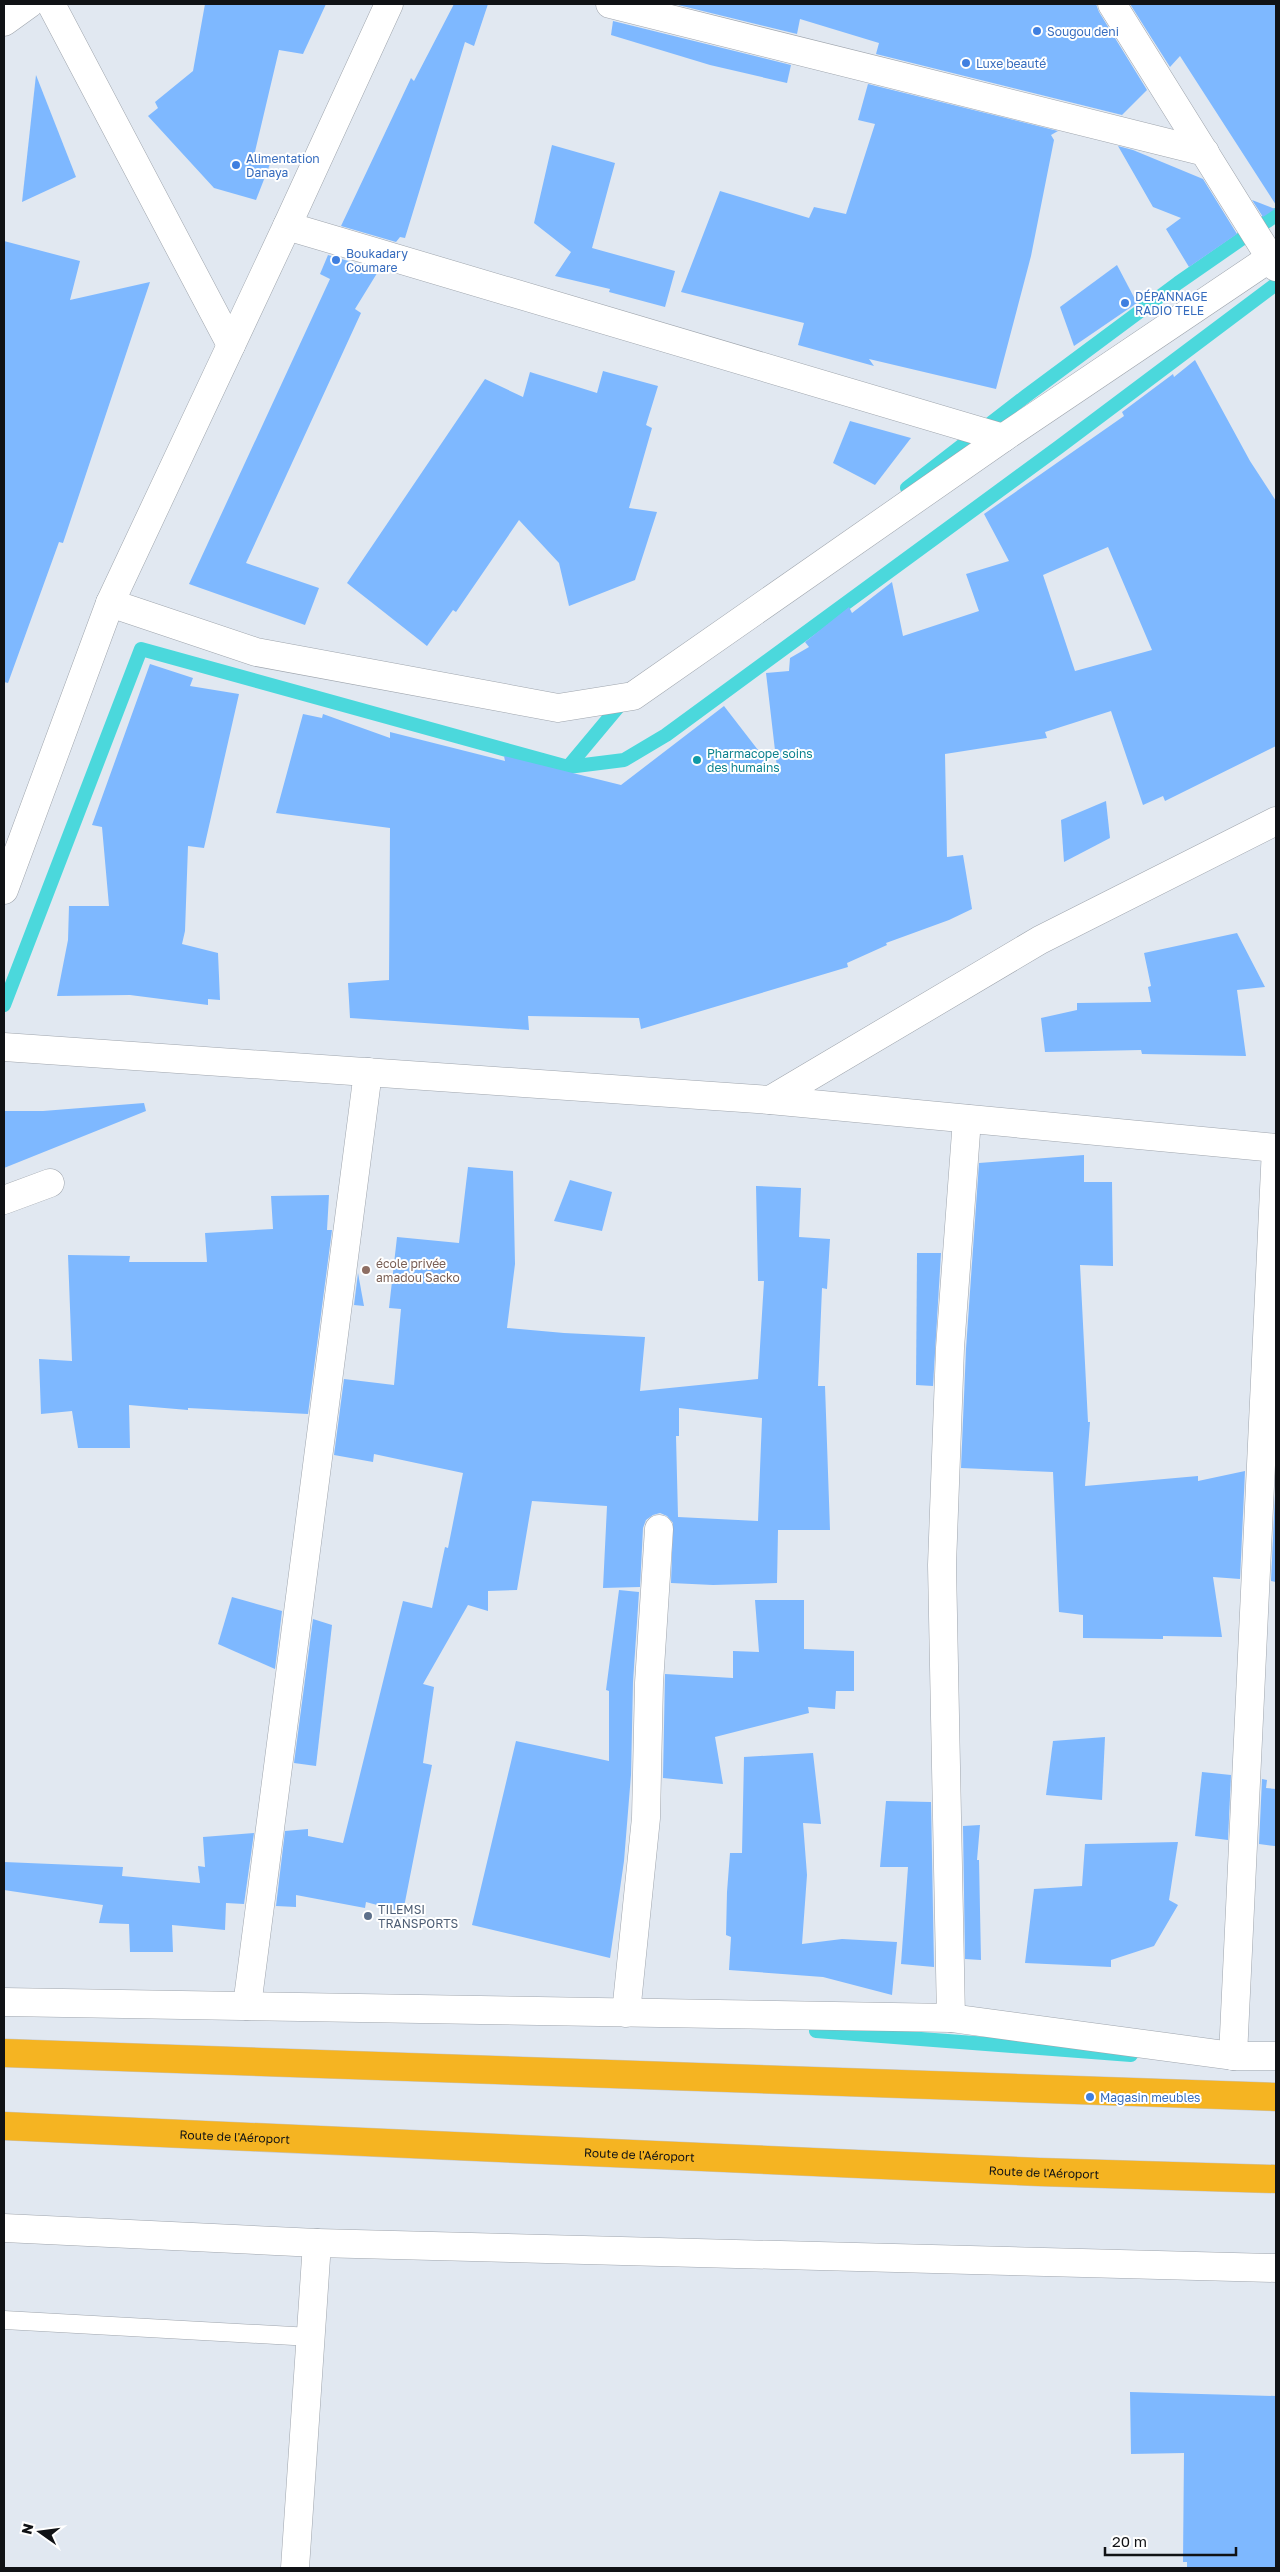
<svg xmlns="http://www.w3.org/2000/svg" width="1280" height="2572" font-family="'Golos Text',sans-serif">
<rect width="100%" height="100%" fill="#e1e8f1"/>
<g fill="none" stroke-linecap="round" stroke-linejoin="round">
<!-- stream -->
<g stroke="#4bd8dc" stroke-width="14">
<path d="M907,488L1026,396L1178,283L1276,215"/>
<path d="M568,767L624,700"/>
<path d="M4,1005L141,649L568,767L624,760L666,735L1059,447L1276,284"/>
<path d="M816,2031L1131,2055"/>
</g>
</g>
<!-- building -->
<g fill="#7eb8ff" fill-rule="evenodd">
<path d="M205,4H326L303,54L279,50L253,160L270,164L256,200L214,188L148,116L158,108L155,102L193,71Z"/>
<path d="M454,4H488L474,46L465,42L405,238L400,237L396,242L341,226L411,78L414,81Z"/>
<path d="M674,4H1096L1099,12L1147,90L1122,115L876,54L879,43L800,19L797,34Z"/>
<path d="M1130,4H1276V205L1180,56L1170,67Z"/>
<path d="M613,21L791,65L787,83L710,65L611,35Z"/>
<path d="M36,75L76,177L22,202Z"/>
<path d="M868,84L1058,131L1051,135L1054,140L1031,256L996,389L869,359L874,366L798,345L804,323L681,292L720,191L809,218L814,207L846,214L875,124L858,120Z"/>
<path d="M552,145L615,163L592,248L675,271L665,307L609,292L610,289L555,276L571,252L534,223Z"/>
<path d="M1118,146L1133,150L1203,179L1237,234L1189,267L1166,229L1181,218L1153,207Z"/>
<path d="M1252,200L1275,209L1263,217Z"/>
<path d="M4,241L80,261L70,300L150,282L63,543L59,542L8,683L4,682Z"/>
<path d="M328,255L379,270L355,309L361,313L246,563L319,588L305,625L189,584L330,279L320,274Z"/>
<path d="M1117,265L1137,303L1074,346L1060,307Z"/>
<path d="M1195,360L1250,461L1276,501V746L1165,801L1163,796L1143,805L1111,711L1045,732L1047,738L945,754L947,857L963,855L972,909L949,920L886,943L887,945L847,963L848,967L641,1029L639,1018L528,1016L529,1030L350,1018L348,983L389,980L390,828L276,813L303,714L322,718L323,714L390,738V732L505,761L504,756L621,785L724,706L778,776L766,673L789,671L790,658L809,647L805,642L849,607L852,613L892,582L903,636L979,611L966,574L1009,561L984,514L1124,416L1122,412L1173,374L1174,377ZM1108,547L1152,650L1075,671L1043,575Z"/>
<path d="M603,371L658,386L646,425L652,428L629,508L657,512L635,580L569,606L559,563L519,520L456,612L453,610L427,646L347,583L485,379L523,397L530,372L597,393Z"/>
<path d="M850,421L911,438L875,485L833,463Z"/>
<path d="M150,664L193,678L190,686L239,694L204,848L188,846L185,931L182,944L218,953L220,1000L208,999V1005L130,995L57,996L68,940L69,906H109L102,827L92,825Z"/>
<path d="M1106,801L1110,838L1064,862L1061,820Z"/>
<path d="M1237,933L1265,987L1237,990L1246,1056L1142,1054L1141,1050L1045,1052L1041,1018L1077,1010V1003L1151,1002L1148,987L1151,986L1144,953Z"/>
<path d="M144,1103L146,1111L4,1168V1111H43Z"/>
<path d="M1084,1155V1182H1112L1113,1266L1080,1265L1088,1422H1090L1085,1486L1198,1476V1481L1245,1471L1240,1579L1213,1577L1222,1637L1163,1636V1639L1083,1638V1615L1059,1612L1053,1472L961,1468L966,1349L979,1163Z"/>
<path d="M468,1167L513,1171L515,1264L507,1328L564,1333L645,1337L640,1391L758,1379L764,1281H758L756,1186L801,1188L799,1237L830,1239L827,1289L822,1288L818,1386H825L830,1530H778L777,1583L713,1585L671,1583L673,1523L667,1516L660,1513L653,1515L646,1520L643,1528L640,1587L603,1588L607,1506L532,1501L517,1590L488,1591V1611L468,1605L423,1684L434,1687L423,1763L432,1765L403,1912L366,1902L365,1908L296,1895V1907L276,1906L285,1831L308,1829V1836L343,1843L403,1601L432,1608L445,1547L448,1548L463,1473L374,1454L373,1462L334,1455L344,1379L394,1385L401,1309L389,1308L397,1237L459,1243ZM679,1408L762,1418L758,1521L678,1517L676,1436H679Z"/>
<path d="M570,1180L612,1192L602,1231L554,1221Z"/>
<path d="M329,1195L327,1230H332L308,1414L188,1408V1410L129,1405L130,1448H78L72,1411L41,1414L39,1359L72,1361L68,1255L130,1256L129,1262H207L205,1233L273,1229L271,1196Z"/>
<path d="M917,1253H941L933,1386L916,1385Z"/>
<path d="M358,1273L364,1306L354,1305Z"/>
<path d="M1276,1473V1582L1271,1581Z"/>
<path d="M619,1590L639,1592L633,1682L631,1775L624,1861L610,1958L472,1925L516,1741L609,1761V1691L606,1690Z"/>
<path d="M232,1597L282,1611L275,1669L218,1644Z"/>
<path d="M755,1600H804V1649L854,1651V1691H836L835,1709L808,1707L809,1713L715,1737L723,1784L663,1778L665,1674L733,1678V1651L759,1652Z"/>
<path d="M313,1619L332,1625L316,1766L294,1763Z"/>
<path d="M1105,1737L1102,1800L1046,1795L1053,1741Z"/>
<path d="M813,1753L821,1824L803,1823L807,1875L802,1944L842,1939L897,1942L892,1995L823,1977L729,1970L731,1937L726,1935L727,1892L730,1853H742L744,1757Z"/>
<path d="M1202,1772L1231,1775L1228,1840L1195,1836Z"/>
<path d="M1262,1779L1267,1780L1266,1788L1276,1789L1275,1846L1259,1844Z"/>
<path d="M886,1801L931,1802L934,1967L901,1964L908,1867H880Z"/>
<path d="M980,1825L977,1860H979L981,1960L965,1959L963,1826Z"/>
<path d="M254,1833L244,1904L226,1903L225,1930L172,1925L173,1952H130L129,1924L99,1923L103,1905L4,1890V1862L123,1867L122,1876L200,1883L198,1866L205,1867L203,1837Z"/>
<path d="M1178,1842L1169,1900L1178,1905L1154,1946L1111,1960V1967L1025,1963L1034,1889L1082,1886L1085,1844Z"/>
<path d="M1130,2392L1276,2396V2568H1187V2562H1183L1184,2453L1131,2454Z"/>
</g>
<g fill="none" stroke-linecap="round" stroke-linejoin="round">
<!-- lane casing -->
<g stroke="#9fa5ad" stroke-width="19">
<path id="lane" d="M4,2320L311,2337"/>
</g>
<!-- street casing -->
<g stroke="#9fa5ad" stroke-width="29">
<g id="street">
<path d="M51,4L231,345"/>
<path d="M610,4L1205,152"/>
<path d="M1112,4L1276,267"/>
<path d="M4,22L29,4"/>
<path d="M287,226L1003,438"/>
<path d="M110,603L256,652L558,708L633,696L1003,438L1276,254"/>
<path d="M4,890L110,603L287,226L389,4"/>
<path d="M4,1047L770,1100L1276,1148"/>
<path d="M770,1100L1040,940L1276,821"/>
<path d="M4,1200L50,1183"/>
<path d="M4,2002L951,2018L1233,2056H1276"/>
<path d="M247,2006L368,1072"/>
<path d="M626,2013L646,1818L649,1683L659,1529"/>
<path d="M951,2018L942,1565L950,1348L967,1119"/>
<path d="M1233,2056L1276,1148"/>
<path d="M4,2228L317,2243L1276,2268"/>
<path d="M295,2568L317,2243"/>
</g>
</g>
<!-- highway casing -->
<g stroke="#c6c6c7" stroke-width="29">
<g id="highway">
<path d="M4,2053L1276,2097"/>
<path id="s1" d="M4,2126L1039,2172L1276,2179"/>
</g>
</g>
<!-- lane -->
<use href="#lane" stroke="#fff" stroke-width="18"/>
<!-- street -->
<use href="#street" stroke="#fff" stroke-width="28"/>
<!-- highway -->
<use href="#highway" stroke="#f5b422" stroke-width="28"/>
</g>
<!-- markers -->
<g fill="#3f7fe0" stroke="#fff" stroke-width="2">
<circle cx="1037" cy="31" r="5"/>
<circle cx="966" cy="63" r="5"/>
<circle cx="236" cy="165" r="5"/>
<circle cx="336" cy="260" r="5"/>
<circle cx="1125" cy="303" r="5"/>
<circle cx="1090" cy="2097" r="5"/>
</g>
<circle fill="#0f9aa8" stroke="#fff" stroke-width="2" cx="697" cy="760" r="5"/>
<circle fill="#8d6e63" stroke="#fff" stroke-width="2" cx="366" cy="1270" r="5"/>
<circle fill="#5c6f8a" stroke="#fff" stroke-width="2" cx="368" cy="1916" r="5"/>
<g text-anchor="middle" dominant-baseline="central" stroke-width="4" stroke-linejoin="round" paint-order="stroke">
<!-- shop labels -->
<g font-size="12" fill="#366cbe" stroke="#fff" text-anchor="start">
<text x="1047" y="31">Sougou deni</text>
<text x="976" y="63">Luxe beauté</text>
<text x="246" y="158">Alimentation<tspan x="246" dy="14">Danaya</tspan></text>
<text x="346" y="253">Boukadary<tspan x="346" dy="14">Coumare</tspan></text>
<text x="1135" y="296">DÉPANNAGE<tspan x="1135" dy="14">RADIO TELE</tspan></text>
<text x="1100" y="2097">Magasin meubles</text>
</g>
<!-- culture labels -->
<g font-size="12" fill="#0d838f" stroke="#fff" text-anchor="start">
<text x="707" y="753">Pharmacope soins<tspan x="707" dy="14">des humains</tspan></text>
</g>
<!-- education labels -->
<g font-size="12" fill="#785e54" stroke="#fff" text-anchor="start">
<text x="376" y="1263">école privée<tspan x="376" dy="14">amadou Sacko</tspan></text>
</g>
<!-- service labels -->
<g font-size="12" fill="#4e5e75" stroke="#fff" text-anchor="start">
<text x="378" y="1909">TILEMSI<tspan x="378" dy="14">TRANSPORTS</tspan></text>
</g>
<!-- street labels -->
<g font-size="12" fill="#101215" stroke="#fff">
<text stroke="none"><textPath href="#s1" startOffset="231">Route de l'Aéroport</textPath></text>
<text stroke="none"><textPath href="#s1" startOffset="636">Route de l'Aéroport</textPath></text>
<text stroke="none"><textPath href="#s1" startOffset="1041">Route de l'Aéroport</textPath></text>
</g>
</g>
<!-- border -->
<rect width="1280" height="2572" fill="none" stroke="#101215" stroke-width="10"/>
<!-- north arrow -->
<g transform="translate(40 2532) rotate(284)" stroke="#ffffff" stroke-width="4" paint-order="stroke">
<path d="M0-4L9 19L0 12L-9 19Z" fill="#101215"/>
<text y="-8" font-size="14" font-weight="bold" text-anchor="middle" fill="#101215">N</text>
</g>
<!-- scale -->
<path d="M1105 2547v8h131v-8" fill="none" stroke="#101215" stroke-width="2.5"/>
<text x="1112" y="2547" font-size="15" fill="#101215" stroke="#ffffff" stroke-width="4" paint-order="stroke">20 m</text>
</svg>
